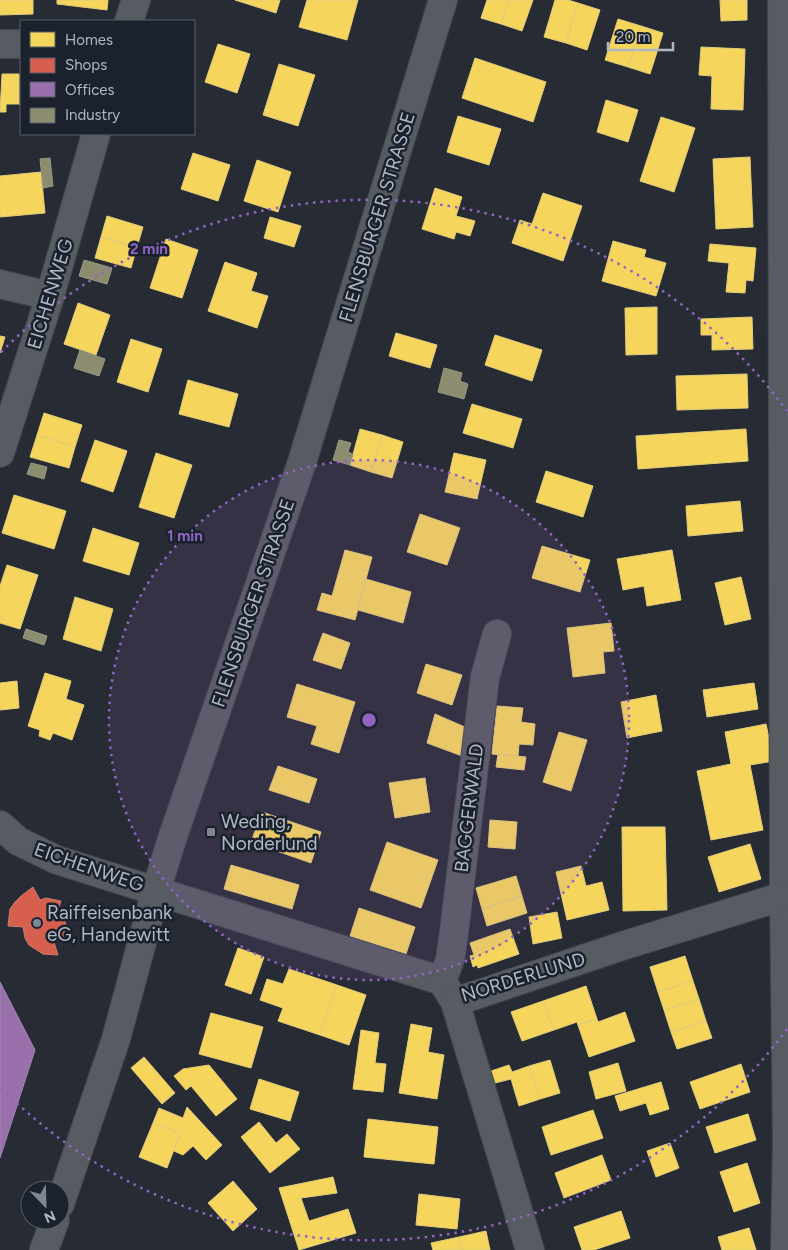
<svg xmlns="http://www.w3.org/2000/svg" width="788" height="1250" font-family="Figtree,sans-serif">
<rect width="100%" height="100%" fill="#272c34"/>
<!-- homes -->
<g fill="#f6d55c" stroke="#e1cc7c">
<path d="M0,0H33V14L0,15Z"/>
<path d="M57,0H108L107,10L57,4Z"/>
<path d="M235,0H280L276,13Z"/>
<path d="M307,0H358L347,40L299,27Z"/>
<path d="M487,0H509L501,24L481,18Z"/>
<path d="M509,0H533L522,31L501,24Z"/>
<path d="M555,0H568L578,3L566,43L544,37Z"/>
<path d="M720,0H747V20L721,21Z"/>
<path d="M578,3L600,10L587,50L566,43Z"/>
<path d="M618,19L641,26L628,67L605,60Z"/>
<path d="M641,26L663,33L650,74L628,67Z"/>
<path d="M218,44L250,54L237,93L205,82Z"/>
<path d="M701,47L745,49L743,110L711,109L712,76L699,75Z"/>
<path d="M475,58L546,82L533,122L462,98Z"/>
<path d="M279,64L315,75L298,126L263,115Z"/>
<path d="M2,74H19V104H6V112H0Z"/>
<rect x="20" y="75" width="1" height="30"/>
<path d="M606,100L638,110L628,142L597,132Z"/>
<path d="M458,116L501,129L489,165L447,152Z"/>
<path d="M661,117L695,128L674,192L640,181Z"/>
<path d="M193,153L230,165L218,201L181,189Z"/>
<path d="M750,157L753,227L716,229L713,159Z"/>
<path d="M257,160L291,172L278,212L244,201Z"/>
<path d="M41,172L45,213L0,217V176Z"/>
<path d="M435,188L462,197L456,216L475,221L470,236L456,232L454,239L422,229Z"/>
<path d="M543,193L582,206L563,261L512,243L520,220L532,224Z"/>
<path d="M107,216L143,227L137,247L101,237Z"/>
<path d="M270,217L301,226L294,247L264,238Z"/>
<path d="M101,237L137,247L131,268L95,258Z"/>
<path d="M166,239L198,250L182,298L150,288Z"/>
<path d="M613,241L646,250L644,257L666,263L656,296L602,281Z"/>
<path d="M710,244L756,248L753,281L746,280L745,293L726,292L729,263L708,261Z"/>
<path d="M225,262L257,273L251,291L268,296L257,328L208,311Z"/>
<path d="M78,303L110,315L96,355L64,344Z"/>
<path d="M657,307V354L626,355L625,308Z"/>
<path d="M752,317L753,349L712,350V335H701V319Z"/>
<path d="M396,333L437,345L430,368L389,356Z"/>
<path d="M495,335L542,350L532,381L485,365Z"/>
<path d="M0,336L5,337L0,353Z"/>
<path d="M131,339L162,349L148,392L117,382Z"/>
<path d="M747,374L748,408L677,410L676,376Z"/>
<path d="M188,380L238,394L229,427L179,414Z"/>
<path d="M472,404L522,419L513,448L463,433Z"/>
<path d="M44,413L82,425L75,447L37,435Z"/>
<path d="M360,429L382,435L371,472L350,465Z"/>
<path d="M746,429L748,461L638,469L636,436Z"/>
<path d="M37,435L75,447L69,468L30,457Z"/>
<path d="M382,435L403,442L392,478L371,472Z"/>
<path d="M95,440L127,451L113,492L81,481Z"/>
<path d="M156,453L192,465L174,518L139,507Z"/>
<path d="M454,453L486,460L477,499L445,492Z"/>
<path d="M546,471L593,486L583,517L536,502Z"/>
<path d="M14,495L66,511L54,549L2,533Z"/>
<path d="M740,501L743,531L688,536L686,506Z"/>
<path d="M420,514L460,528L447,565L407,552Z"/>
<path d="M93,528L139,543L129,575L83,561Z"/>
<path d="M542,546L590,560L580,592L532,578Z"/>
<path d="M345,550L372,557L355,620L317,610L322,593L332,596Z"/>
<path d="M672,550L681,600L647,606L644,586L623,590L617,559Z"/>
<path d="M7,565L38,575L20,629L0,623V586Z"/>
<path d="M741,577L751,619L725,625L715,583Z"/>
<path d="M366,579L411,592L403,623L358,610Z"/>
<path d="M75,597L113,609L101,651L63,639Z"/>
<path d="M611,623L614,651L603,652L605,673L573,677L567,628Z"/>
<path d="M323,633L350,643L341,669L313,660Z"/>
<path d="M426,664L462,675L452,705L417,693Z"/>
<path d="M45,673L71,681L66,699L84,705L72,740L53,733L50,740L39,736L40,730L28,726Z"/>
<path d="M17,681L19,708L0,710V683Z"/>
<path d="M754,683L758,709L707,717L703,690Z"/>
<path d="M297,684L355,702L339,753L311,744L317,726L287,717Z"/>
<path d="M656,695L662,731L627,738L621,702Z"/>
<path d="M497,706L523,708L521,722L535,724L533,745L519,744L518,757L492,754Z"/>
<path d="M435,714L465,727L462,756L427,743Z"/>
<path d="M766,724L774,761L750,765L763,830L711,840L697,771L731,764L725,732Z"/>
<path d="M559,732L587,740L571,791L543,782Z"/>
<path d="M498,754L526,757L524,770L496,767Z"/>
<path d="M278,766L317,779L309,803L269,790Z"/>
<path d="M425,778L430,812L395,818L389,783Z"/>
<path d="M262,812L321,832L311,863L251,842Z"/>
<path d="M490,820L517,822L515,849L488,847Z"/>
<path d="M622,827H665L667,910L623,911Z"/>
<path d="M387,842L438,860L421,908L370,890Z"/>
<path d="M750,844L761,879L719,892L708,857Z"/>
<path d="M231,865L299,885L292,909L224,889Z"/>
<path d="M581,866L586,886L602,882L609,910L567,920L556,872Z"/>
<path d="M516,876L522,896L482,909L476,888Z"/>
<path d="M522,896L527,913L487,926L482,909Z"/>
<path d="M359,908L415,927L406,954L350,936Z"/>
<path d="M557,912L562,938L533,944L529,917Z"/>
<path d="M510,929L519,954L478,968L477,965L473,967L470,956L474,955L470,943Z"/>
<path d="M238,948L264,957L251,994L225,985Z"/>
<path d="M685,956L693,981L658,992L650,967Z"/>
<path d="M289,969L337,985L320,1035L278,1021L283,1008L260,1000L267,979L283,984Z"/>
<path d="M693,981L699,999L664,1010L658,992Z"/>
<path d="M337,985L366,995L349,1045L320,1035Z"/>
<path d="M586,986L597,1019L578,1025L577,1022L554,1030L543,1001Z"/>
<path d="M699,999L706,1021L671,1032L664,1010Z"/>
<path d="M543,1001L554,1030L522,1041L511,1012Z"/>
<path d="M625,1012L635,1041L589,1057L578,1025L597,1019L598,1022Z"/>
<path d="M211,1013L263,1027L251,1068L199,1054Z"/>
<path d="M706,1021L712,1038L677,1049L671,1032Z"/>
<path d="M411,1024L432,1028L428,1052L444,1055L437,1099L399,1093Z"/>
<path d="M361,1030L379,1033L375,1063L386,1064L383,1092L353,1089Z"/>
<path d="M144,1057L175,1093L162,1104L131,1068Z"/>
<path d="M550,1060L560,1093L540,1099L529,1066Z"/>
<path d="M618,1063L626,1091L596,1099L589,1072Z"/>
<path d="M741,1064L750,1092L700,1109L690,1082Z"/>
<path d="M209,1065L237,1099L216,1116L191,1086L186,1090L174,1076L183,1069Z"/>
<path d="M509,1065L512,1072L529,1066L540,1099L519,1106L511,1079L495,1083L491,1071Z"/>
<path d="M259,1079L299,1092L290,1121L250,1109Z"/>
<path d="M661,1082L669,1109L650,1115L646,1103L620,1111L615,1096Z"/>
<path d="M187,1107L222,1145L206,1160L193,1146L183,1155L174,1151L180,1134L153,1123L159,1108L183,1118Z"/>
<path d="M593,1110L603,1138L551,1155L542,1127Z"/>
<path d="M748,1114L756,1140L715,1153L706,1127Z"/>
<path d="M368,1119L438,1127L434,1164L364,1157Z"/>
<path d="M259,1122L276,1143L287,1134L300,1149L270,1173L241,1137Z"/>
<path d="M153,1123L180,1134L167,1168L139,1157Z"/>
<path d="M670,1143L679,1168L656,1177L647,1151Z"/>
<path d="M602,1155L611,1180L564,1198L555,1173Z"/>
<path d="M747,1163L760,1203L734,1212L720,1172Z"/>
<path d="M333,1177L337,1193L301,1198L309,1221L348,1209L356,1233L299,1250L279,1188Z"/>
<path d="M233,1181L257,1209L233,1231L208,1203Z"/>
<path d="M419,1194L460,1199L457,1229L416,1225Z"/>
<path d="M621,1211L630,1238L594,1250H582L574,1227Z"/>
<path d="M749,1228L756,1250H722L718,1237Z"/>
<path d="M486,1231L490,1250H462L459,1237Z"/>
<path d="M459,1237L462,1250H433L431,1243Z"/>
</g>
<!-- shops -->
<path fill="#d6604d" stroke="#cb7a71" d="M33,887L40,900L46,898L61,901L57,913L62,916L65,920L66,927L64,936L54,942L58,955L43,954L29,945L25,938L23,927L8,926L10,909L15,902L21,896Z"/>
<!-- offices -->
<path fill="#9970ab" stroke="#a086b3" d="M0,982L35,1050L0,1158Z"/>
<!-- industry -->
<g fill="#8c8c6e" stroke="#979988">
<path d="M50,158L53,186L43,188L40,159Z"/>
<path d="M84,260L112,268L107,284L79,276Z"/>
<path d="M80,350L105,359L99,376L74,368Z"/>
<path d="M444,368L462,373L460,381L468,384L464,399L438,392Z"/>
<path d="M339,440L351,443L348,452L353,454L350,465L333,460Z"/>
<path d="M31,463L47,467L44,479L27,474Z"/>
<path d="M26,629L47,636L44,645L23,638Z"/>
</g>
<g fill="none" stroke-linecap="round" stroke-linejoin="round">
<!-- minor casing -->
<g stroke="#43474d" stroke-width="30">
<g id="minor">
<path d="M782,0L784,896L787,1141L785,1250"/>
<path d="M129,21L136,0"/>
<path d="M0,44H21"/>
<path d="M0,284L50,296"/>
<path d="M0,453L50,296L96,134"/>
<path d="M0,825L18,841L57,860L442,981L455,1002L622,946L784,896"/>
<path d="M442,981L450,960L454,932L485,677L497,634"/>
<path d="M455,1002L530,1250"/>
<path d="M60,1204L116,1039L156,890L173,836L302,462L443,0"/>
<path d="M44,1250L55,1220"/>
</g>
</g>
<!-- minor -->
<use href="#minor" stroke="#575b62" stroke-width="28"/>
</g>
<!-- distance rings -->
<circle cx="369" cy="720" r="260" fill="#9164c1" fill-opacity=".12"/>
<g fill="none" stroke="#9164c1" stroke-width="2.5" stroke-dasharray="2.5 5">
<circle cx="369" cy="720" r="260"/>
<path d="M787 1029A520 520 0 0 1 1 1088M1 352A520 520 0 0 1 787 411"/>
</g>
<!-- markers -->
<g fill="#818792" stroke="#1b222e" stroke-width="2">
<rect x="206" y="827" width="10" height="10" rx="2.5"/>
<circle cx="37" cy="923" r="5"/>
</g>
<g text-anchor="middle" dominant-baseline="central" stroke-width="5" stroke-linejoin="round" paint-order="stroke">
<!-- street labels -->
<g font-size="19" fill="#b1b8c5" stroke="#1b222e">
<text transform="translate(377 217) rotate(-73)">FLENSBURGER STRASSE</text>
<text transform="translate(50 294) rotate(-73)">EICHENWEG</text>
<text transform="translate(253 603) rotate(-71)">FLENSBURGER STRASSE</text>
<text transform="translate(469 808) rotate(-83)">BAGGERWALD</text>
<text transform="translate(89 867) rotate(19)">EICHENWEG</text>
<text transform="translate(523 977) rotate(-17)">NORDERLUND</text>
</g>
<!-- poi labels -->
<g font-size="19" fill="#b1b8c5" stroke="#1b222e" text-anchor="start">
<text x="221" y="821">Weding,<tspan x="221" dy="22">Norderlund</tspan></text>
<text x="47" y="912">Raiffeisenbank<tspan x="47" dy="22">eG, Handewitt</tspan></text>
</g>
</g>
<circle cx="369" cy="720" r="8" fill="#9164c1" stroke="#1b222e" stroke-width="2.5"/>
<g font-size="15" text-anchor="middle" font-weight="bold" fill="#9164c1" stroke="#1b222e" stroke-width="5" stroke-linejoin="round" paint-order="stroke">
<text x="149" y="254">2 min</text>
<text x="185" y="541">1 min</text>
</g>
<!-- legend -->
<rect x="20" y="20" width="175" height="115" fill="#1b222e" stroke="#575e6a"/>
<rect x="30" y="32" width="25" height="15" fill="#f6d55c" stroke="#575e6a"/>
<text x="65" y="45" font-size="15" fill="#b1b8c5">Homes</text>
<rect x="30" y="58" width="25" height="15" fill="#d6604d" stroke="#575e6a"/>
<text x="65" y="70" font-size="15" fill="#b1b8c5">Shops</text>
<rect x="30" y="82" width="25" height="15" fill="#9970ab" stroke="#575e6a"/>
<text x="65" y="95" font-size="15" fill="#b1b8c5">Offices</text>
<rect x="30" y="108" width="25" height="15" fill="#8c8c6e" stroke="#575e6a"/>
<text x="65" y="120" font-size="15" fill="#b1b8c5">Industry</text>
<!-- north arrow -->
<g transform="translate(45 1205) rotate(157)"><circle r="24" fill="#1b222e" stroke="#575e6a"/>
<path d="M0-4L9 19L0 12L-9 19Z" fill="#818792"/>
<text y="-8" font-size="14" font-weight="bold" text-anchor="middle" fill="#b1b8c5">N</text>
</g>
<!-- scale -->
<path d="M608 42v8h65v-8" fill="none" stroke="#b1b8c5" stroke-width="2.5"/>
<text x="616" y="42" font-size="15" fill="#b1b8c5" stroke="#1b222e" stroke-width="4" paint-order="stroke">20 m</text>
</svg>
